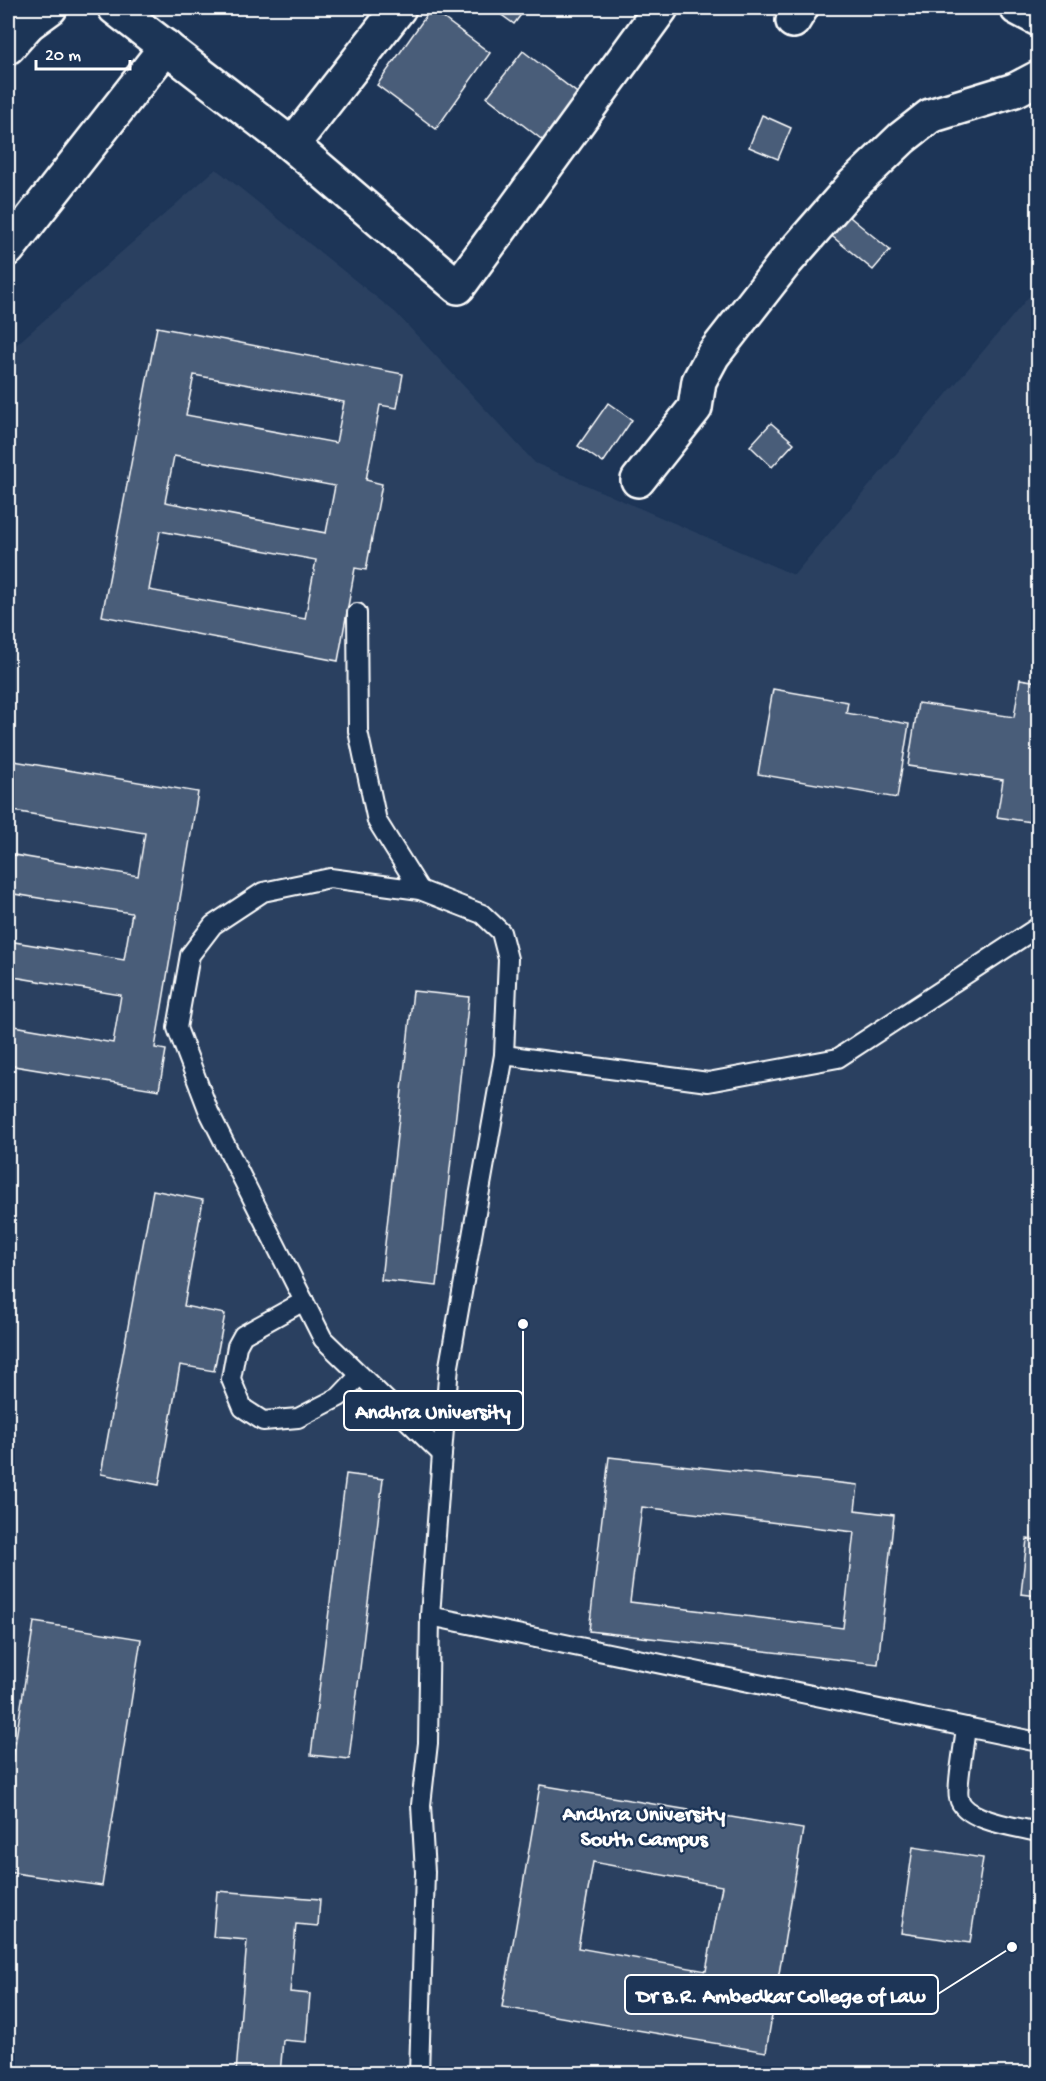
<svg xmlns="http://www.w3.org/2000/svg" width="1046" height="2081" font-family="'Gochi Hand',sans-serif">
<rect width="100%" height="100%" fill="#1d3557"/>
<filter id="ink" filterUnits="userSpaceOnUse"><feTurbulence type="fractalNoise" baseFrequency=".0167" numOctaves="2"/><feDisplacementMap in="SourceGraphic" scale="12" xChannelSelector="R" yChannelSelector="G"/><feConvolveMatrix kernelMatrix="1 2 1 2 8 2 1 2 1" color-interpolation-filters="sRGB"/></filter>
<g filter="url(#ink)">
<!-- built -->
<path fill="#2a4161" d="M216,169L396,313L535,463L794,575L1038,286V2073H8V352Z"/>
<!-- building -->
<g fill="#4a5d79" stroke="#fff" stroke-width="1.5" fill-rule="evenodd">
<path d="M492,8H526L514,24Z"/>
<path d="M431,9L490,53L436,129L377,85Z"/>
<path d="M523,51L581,96L545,142L487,97Z"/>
<path d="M762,115L791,128L778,159L749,147Z"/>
<path d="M845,213L890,250L873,270L828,233Z"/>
<path d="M157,327L403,374L397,408L380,405L366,480L382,484L366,570L355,568L338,661L102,616ZM194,375L344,402L336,443L186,415ZM174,456L335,486L326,533L165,502ZM160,531L316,560L305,619L149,590Z"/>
<path d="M608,403L632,420L603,463L578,446Z"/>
<path d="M771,423L794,443L772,467L750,446Z"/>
<path d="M1020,679L1038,682V823L997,817L1003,780L908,766L918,703L1014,717Z"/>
<path d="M773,689L848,702L846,713L909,724L897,798L758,774Z"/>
<path d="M8,760L198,792L155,1048L166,1050L159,1090L8,1065V1025L113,1043L121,995L8,976V941L124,960L132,913L8,893V854L138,876L145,833L8,810Z"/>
<path d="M413,991L469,997L437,1286L381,1280Z"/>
<path d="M153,1190L203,1200L184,1306L225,1314L214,1371L180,1365L159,1485L101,1474Z"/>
<path d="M609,1457L858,1485L855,1510L894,1515L878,1664L589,1631ZM642,1507L854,1532L843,1628L630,1602Z"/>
<path d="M346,1474L383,1479L349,1759L311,1755Z"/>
<path d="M1027,1539L1038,1540V1596L1021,1594Z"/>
<path d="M34,1622L141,1639L102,1886L8,1872V1790Z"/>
<path d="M540,1785L803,1829L766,2052L502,2007ZM593,1862L722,1886L706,1971L578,1948Z"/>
<path d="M913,1847L983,1858L970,1943L901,1933Z"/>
<path d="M217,1891L320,1899L318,1926L296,1924L290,1992L310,1994L306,2042L283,2040L280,2074H199L200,2070L236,2073L247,1940L213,1937Z"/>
</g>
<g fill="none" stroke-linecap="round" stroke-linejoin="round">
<!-- service casing -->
<g stroke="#fff" stroke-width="22">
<g id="service">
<path d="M357,613L358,731L377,821L420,890"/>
<path d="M304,1301L243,1335L237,1346L231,1379L243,1408L263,1421L298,1418L339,1397L360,1375"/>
<path d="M442,1454L323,1339L209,1112L177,1028L190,955L213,925L263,892L330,878L420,890L482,914L501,932L508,959L504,1055"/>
<path d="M430,1616L1038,1742"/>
<path d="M966,1727C965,1740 956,1788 959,1798C964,1821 1018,1827 1038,1832"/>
<path d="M419,2074L425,1872L421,1805L428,1743L430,1616L442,1454L449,1366L504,1055L708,1082L838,1058L1038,927"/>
</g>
</g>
<!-- minor casing -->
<g stroke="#fff" stroke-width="38">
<g id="minor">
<path d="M9,8L28,24"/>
<path d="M115,8L292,145L458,287L661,8"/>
<path d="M1017,8L1038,19"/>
<path d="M793,21L801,8"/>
<path d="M292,145L399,8"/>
<path d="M8,249L166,47"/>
<path d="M638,480L695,408L699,381L713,355L784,264L853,185L902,138L930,116L1015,90L1038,78"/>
</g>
</g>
<!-- tertiary casing -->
<g stroke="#fff" stroke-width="38">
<path id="tertiary" d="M8,47L28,24L50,8"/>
</g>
<!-- service -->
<use href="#service" stroke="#1d3557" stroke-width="18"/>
<!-- minor -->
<use href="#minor" stroke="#1d3557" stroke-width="33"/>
<!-- tertiary -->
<use href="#tertiary" stroke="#1d3557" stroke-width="33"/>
</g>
</g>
<g text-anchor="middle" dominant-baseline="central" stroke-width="4.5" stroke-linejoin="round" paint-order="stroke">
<!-- quarter labels -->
<g font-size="22" font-weight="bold" fill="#fff" stroke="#1d3557">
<text x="644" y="1816">Andhra University<tspan x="644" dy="25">South Campus</tspan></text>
</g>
</g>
<!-- callouts -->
<path fill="none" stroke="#fff" stroke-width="2" d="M523 1324L523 1410M1012 1947L938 1994"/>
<g fill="#fff" stroke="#1d3557" stroke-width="2">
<circle cx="523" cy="1324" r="6"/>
<circle cx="1012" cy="1947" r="6"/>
</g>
<g fill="#1d3557" stroke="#fff" stroke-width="2">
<rect x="344" y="1391" width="179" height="39" rx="6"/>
<rect x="625" y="1975" width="313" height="39" rx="6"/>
</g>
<g font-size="21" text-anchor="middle" font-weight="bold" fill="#fff">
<text x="433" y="1418">Andhra University</text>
<text x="781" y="2002">Dr B.R. Ambedkar College of Law</text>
</g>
<!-- margin -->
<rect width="1046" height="2081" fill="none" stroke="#1d3557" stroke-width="30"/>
<rect x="15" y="15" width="1016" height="2051" fill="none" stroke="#fff" stroke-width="2" filter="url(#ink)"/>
<!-- scale -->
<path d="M36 60v9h94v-9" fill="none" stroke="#ffffff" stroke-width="3"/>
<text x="45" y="60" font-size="18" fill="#ffffff" stroke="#1d3557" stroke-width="4.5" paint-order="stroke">20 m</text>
</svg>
